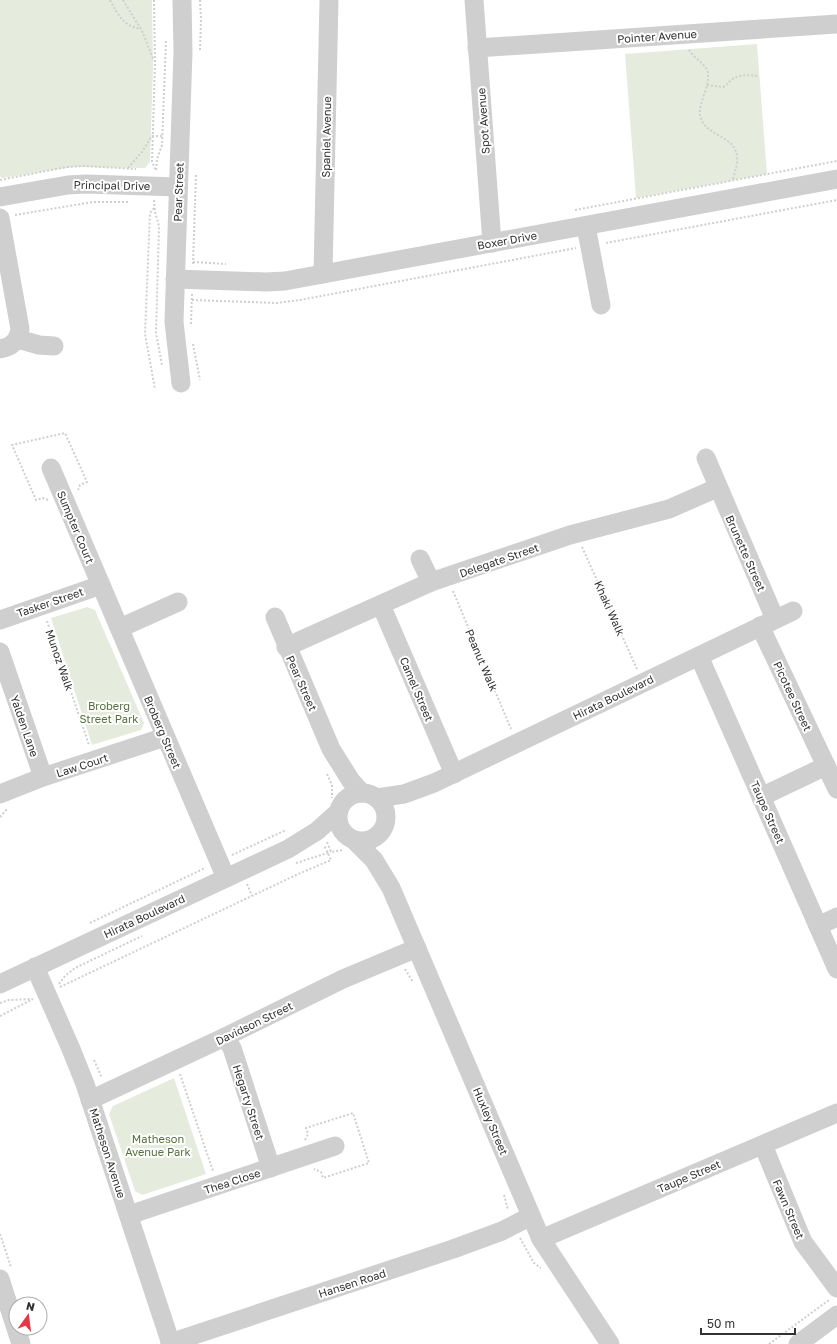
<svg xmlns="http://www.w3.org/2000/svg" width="837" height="1344" font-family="'Golos Text',sans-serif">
<rect width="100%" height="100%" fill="#fff"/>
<!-- green -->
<g fill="#e5ecde">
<path d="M0,0H152L153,68L150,162L145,168L73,167L2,178L0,176Z"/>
<path d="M757,44L767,174L636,198L625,54Z"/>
<path d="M87,607L95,610L144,723L141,730L92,745L51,618Z"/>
<path d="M174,1078L206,1174L142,1195L135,1191L109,1114L113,1106Z"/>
</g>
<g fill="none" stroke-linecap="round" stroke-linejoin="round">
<!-- path -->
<g stroke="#cfcfcf" stroke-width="2" stroke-dasharray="2 2" stroke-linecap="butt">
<path d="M110,0C118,15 123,26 141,29"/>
<path d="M123,0L142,31L154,61"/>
<path d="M154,0L155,63L152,161L155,169"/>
<path d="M200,0L201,20L200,50"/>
<path d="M689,50C693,57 705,64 707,70C712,83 698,103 700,115C704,137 735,134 737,157C738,165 734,173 733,181"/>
<path d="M707,85L723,87C727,85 728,83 731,80C739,74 749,75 758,76"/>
<path d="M128,168L142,152L152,136H163"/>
<path d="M156,170L157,159L162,145L166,40"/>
<path d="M0,180L67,167L85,166L136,169"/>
<path d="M154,200L155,212L159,226L156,333L162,365"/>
<path d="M194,204H195L196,174"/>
<path d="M154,208L150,213L145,334L155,389"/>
<path d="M575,210L837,161"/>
<path d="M15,215L93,202H129"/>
<path d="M606,243L837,200"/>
<path d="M193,262L226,264"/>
<path d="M193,264L195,204"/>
<path d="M192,300L277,303L300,300L576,248"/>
<path d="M191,324L192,294"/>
<path d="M193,344L200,380"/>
<path d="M48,500L43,498L36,500L12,445L65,433L87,482L80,485L78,490"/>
<path d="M582,547L637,669"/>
<path d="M453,591L511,729"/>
<path d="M47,621L89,745"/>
<path d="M327,774L332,785V798"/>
<path d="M0,817L8,808"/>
<path d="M327,842L331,852L343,850"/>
<path d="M232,855L286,830"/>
<path d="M296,863L331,852"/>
<path d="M247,884L252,896"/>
<path d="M90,923L205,868"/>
<path d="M405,969L413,982"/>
<path d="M59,984L65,976L75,968L142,936"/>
<path d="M60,987L296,875L331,860L324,845"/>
<path d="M0,1003L9,1000L32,999"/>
<path d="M0,1016L33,999"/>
<path d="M94,1060L102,1078"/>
<path d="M180,1074L213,1171"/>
<path d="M305,1140L308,1134L306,1128L353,1113L369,1163L323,1178L321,1172L314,1169"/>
<path d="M504,1195L508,1210"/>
<path d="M0,1234L11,1267"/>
<path d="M520,1238L534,1263L541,1268"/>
<path d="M769,1344L829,1300"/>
</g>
<!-- minor -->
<g stroke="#cfcfcf" stroke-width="19">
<path d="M474,0L492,243"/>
<path d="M477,48L837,24"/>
<path d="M0,197L68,185L86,184L178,187"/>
<path d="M0,218L20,329C18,341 12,347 0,349"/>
<path d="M586,226L601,305"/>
<path d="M323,274L329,0"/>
<path d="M175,279L266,282L285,281L837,179"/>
<path d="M18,339L39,345L54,346"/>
<path d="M181,383L174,322L183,52L182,0"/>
<path d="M706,458L775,619"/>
<path d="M51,468L226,878"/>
<path d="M420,559L431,582"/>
<path d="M381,605L454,774"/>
<path d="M275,617L331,749L351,781L362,793"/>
<path d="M0,620L101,585"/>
<path d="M760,626L837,789"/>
<path d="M120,628L178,602"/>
<path d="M286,647L431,582L570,535L669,509L717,488"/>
<path d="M0,652L43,777"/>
<path d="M699,656L837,969"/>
<circle cx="362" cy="817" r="24"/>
<path d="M0,794L43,777L165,737"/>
<path d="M761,797L826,766"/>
<path d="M377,798L404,794L434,783L793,611"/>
<path d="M356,842L374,860L391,888L541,1239L610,1344"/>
<path d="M818,926L837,917"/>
<path d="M35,967L71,1049L85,1084L171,1344"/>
<path d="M0,984L288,849L317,831L337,813"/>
<path d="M225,1037L232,1048L271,1168"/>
<path d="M90,1100L225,1037L343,979L417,948"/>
<path d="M763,1145L803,1242L837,1288"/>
<path d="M129,1215L335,1146"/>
<path d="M541,1239L837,1113"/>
<path d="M0,1279L21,1344"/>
<path d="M170,1343L453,1249L502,1231L531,1216"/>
<path d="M798,1344L837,1315"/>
</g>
</g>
<g text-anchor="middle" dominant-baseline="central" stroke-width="4" stroke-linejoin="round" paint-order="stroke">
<!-- street labels -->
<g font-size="11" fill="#323232" stroke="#fff">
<text transform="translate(657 36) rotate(-4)">Pointer Avenue</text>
<text transform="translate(483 121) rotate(-94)">Spot Avenue</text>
<text transform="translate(326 137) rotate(-89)">Spaniel Avenue</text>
<text transform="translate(112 185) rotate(1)">Principal Drive</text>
<text transform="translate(178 192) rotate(-88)">Pear Street</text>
<text transform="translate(507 240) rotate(-10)">Boxer Drive</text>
<text transform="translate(76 527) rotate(67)">Sumpter Court</text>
<text transform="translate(746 553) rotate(66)">Brunette Street</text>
<text transform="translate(499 560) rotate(-19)">Delegate Street</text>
<text transform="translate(50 602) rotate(-19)">Tasker Street</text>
<text transform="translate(610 608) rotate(66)">Khaki Walk</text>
<text transform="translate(60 660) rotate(71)">Munoz Walk</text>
<text transform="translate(482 660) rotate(67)">Peanut Walk</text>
<text transform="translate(302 683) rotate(66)">Pear Street</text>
<text transform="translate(417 689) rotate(67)">Camel Street</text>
<text transform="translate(793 696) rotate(65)">Picotee Street</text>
<text transform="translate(613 697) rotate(-26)">Hirata Boulevard</text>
<text transform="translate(25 726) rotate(71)">Yalden Lane</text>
<text transform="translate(163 732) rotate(67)">Broberg Street</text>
<text transform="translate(82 765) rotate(-18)">Law Court</text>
<text transform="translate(768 812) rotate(66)">Taupe Street</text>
<text transform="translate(144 916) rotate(-25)">Hirata Boulevard</text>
<text transform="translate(254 1023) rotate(-26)">Davidson Street</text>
<text transform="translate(249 1102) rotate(72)">Hegarty Street</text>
<text transform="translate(491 1121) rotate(67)">Huxley Street</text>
<text transform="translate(108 1153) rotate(72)">Matheson Avenue</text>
<text transform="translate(689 1176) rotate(-23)">Taupe Street</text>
<text transform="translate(232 1181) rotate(-18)">Thea Close</text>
<text transform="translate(789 1209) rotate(67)">Fawn Street</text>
<text transform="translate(352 1283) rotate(-18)">Hansen Road</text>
</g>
<!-- park labels -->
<g font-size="11" fill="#566f3e" stroke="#fff">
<text x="109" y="705">Broberg<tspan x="109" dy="13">Street Park</tspan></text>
<text x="158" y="1138">Matheson<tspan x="158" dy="13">Avenue Park</tspan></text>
</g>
</g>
<!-- north arrow -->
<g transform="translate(28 1316) rotate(14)"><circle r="19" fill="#ffffff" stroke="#adadad"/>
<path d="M0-3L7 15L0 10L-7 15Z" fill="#e73645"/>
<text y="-6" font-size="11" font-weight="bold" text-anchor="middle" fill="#323232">N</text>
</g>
<!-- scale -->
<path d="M701 1328v6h94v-6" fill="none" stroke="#323232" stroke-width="2"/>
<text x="707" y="1328" font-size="12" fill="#323232" stroke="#ffffff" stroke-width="3" paint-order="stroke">50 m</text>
</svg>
